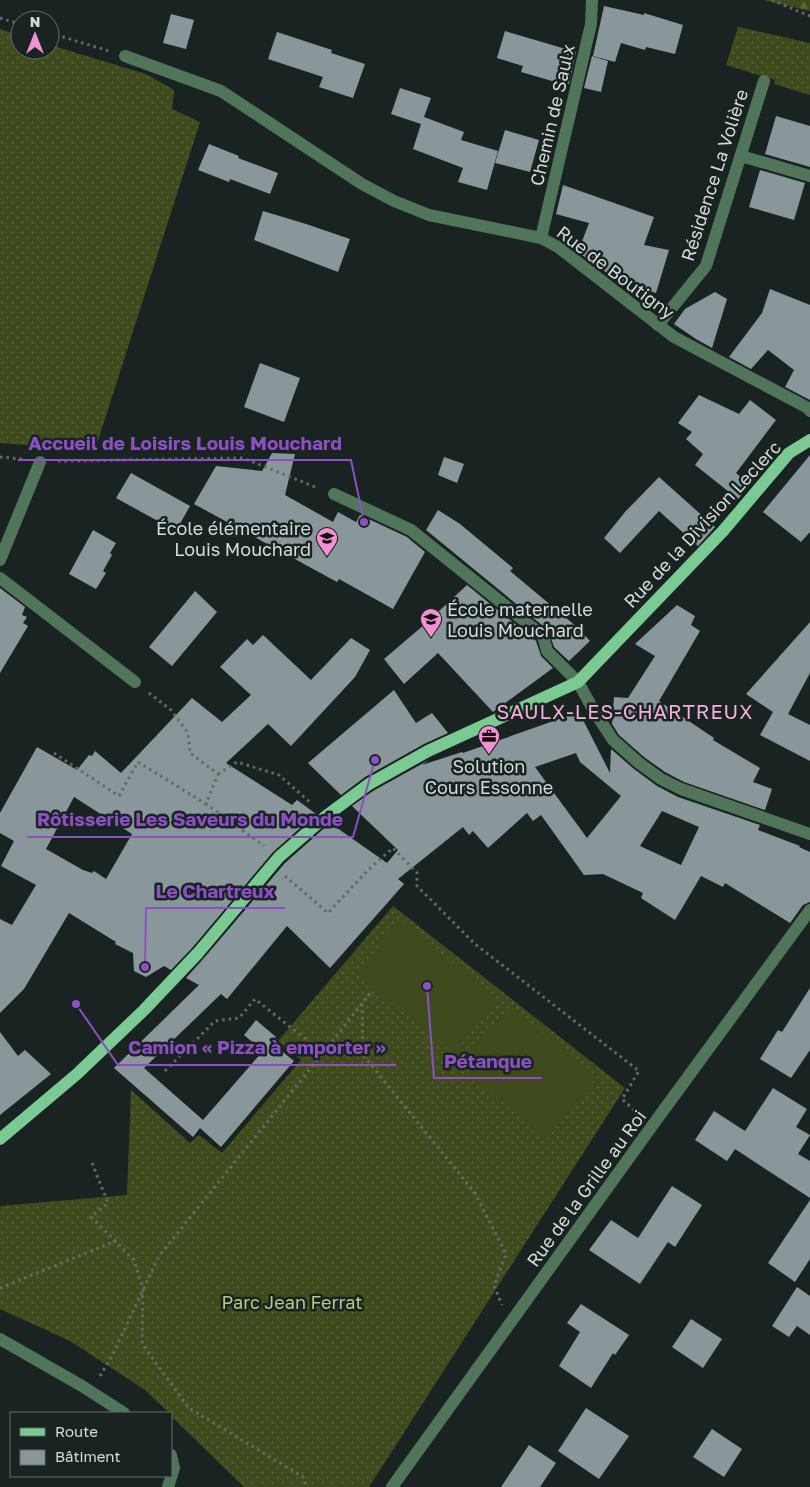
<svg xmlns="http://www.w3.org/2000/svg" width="810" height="1487" font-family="'Golos Text',sans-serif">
<defs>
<pattern id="grass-dots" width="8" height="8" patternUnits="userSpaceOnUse" patternTransform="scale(1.25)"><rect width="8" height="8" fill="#3f4b1d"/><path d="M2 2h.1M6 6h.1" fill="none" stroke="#5a643d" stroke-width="1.8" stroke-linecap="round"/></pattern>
<pattern id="forest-firs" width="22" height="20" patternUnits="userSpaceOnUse" patternTransform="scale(1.25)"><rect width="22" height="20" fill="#3f4b1d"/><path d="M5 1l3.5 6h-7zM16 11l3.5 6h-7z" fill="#5a643d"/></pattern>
</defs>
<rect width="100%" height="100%" fill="#192422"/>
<!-- grass -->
<g fill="url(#grass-dots)">
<path d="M738,27L810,43V95L774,84L775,80L726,65Z"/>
<path d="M0,29L20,36V50H50V45L146,74L174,90L172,109L200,122L95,450L0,443Z"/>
<path d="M393,906L625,1088L369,1487H244L171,1416V1413H169L145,1390L70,1341L0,1309V1206L127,1195L131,1090L190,1143L199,1135L222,1153L301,1060L278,1041Z"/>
</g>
<!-- forest -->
<path fill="url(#forest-firs)" d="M763,0H810V11Z"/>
<!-- pitch -->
<g fill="#3f4b1d">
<path d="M400,920L498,999L454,1053L357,974Z"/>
<path d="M511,1006L597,1077L547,1138L460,1067Z"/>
</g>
<!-- building -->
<g fill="#8a979a" fill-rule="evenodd">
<path d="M604,6L644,15V13L683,25L675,54L646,47L645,50L621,43L615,62L593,56Z"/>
<path d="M171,14L194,20L186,49L163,43Z"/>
<path d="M505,31L576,52L569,84L552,81L521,72L523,66L497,58Z"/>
<path d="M277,32L332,50L331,53L365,64L353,98L319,87L323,77L268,59Z"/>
<path d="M592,56L608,61L601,92L584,88Z"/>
<path d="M400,88L431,98L424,117L464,132L461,140L498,151L487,190L458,182L463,168L413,149L421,124L391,114Z"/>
<path d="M776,116L810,126V167L765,154Z"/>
<path d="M505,130L539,140L530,172L495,163Z"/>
<path d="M209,144L239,156L238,158L278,173L270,194L230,179L229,182L198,170Z"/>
<path d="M760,170L805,183L794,220L749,207Z"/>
<path d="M563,185L654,217L644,245L669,250L656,293L618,281L578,252L589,223L556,214Z"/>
<path d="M263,211L306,224L350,239L338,272L254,240Z"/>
<path d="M770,289L810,305V400L785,387L794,370L768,350L751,369L729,357L762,313Z"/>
<path d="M715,292L727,299L712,348L696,339L674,324L685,309Z"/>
<path d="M260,363L300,378L284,422L244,407Z"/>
<path d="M699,395L739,414L750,400L776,420L736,473L750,485L738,499L695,465L703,454L686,439L692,432L678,423Z"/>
<path d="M272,453L295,454L285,495L333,522L338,512L356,522L360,515L407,537L425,552L393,609L339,579L337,582L194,504L216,466L262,471Z"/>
<path d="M810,455V532L801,542L763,512Z"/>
<path d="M444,457L464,464L457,483L438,475Z"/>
<path d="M131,473L190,506L176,531L116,498Z"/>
<path d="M659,477L715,527L698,546L659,511L620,553L604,538L625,512Z"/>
<path d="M438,510L460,524L513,568L510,571L577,627L590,641L569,661L554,647L548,630L426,530Z"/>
<path d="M93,530L116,543L110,553L112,555L103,571L106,573L96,589L69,574Z"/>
<path d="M467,585L536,641L541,656L553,668L493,712L438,653L404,684L384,659L425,624Z"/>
<path d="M0,588L25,607L22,615L27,617L23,623L28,626L0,673Z"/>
<path d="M195,591L217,612L172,666L149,647Z"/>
<path d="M677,605L695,616L691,625L700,631L659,701L714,738L713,740L760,768L753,782L772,789L765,810L684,782L665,772L644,757L619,735L612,724L614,697L628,698L655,656L635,644Z"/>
<path d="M810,622V673L788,714L810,725V761L760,735L773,712L746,694Z"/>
<path d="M263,635L311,680L351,638L370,650L355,677L291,746L268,724L226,763L292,805L297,800L316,814L273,852L192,948L171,970L164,966L146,977L134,971L133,953L115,944L116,942L69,913L24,989L0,1013V919L12,925L36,885L1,866L14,841L0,833V813L37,747L77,770L89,755L92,756L95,751L121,773L192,698L222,722L251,695L220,667L247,639L253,645ZM74,797L132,834L106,879L94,871L92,873L83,870L46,849Z"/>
<path d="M394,690L416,723L432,713L448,733L424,744L365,777L341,795L308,763Z"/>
<path d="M579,712L610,773L611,749L634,769L657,786L678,797L760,825L758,830L800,846L799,847L810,852V902L803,905L790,923L725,883L723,887L701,876L675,920L641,898L643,893L603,874L584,875L541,815L533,821L527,813L488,848L473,831L469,835L463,827L398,879L404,884L330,968L287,926L227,999L221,994L144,1068L203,1120L263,1051L244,1035L256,1020L276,1037L272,1043L294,1061L221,1147L200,1128L193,1137L114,1068L199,985L186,978L204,958L285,863L330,823L387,863L398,850L352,806L373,791L429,760L422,765L462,752L463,753ZM576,753L580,762L621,796L587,838L535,767ZM662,811L699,827L681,865L640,846Z"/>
<path d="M810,988V1050L791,1078L760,1059L778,1030L782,1032Z"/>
<path d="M0,1032L18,1056L25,1050L51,1074L0,1115Z"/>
<path d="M773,1088L807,1109L796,1127L810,1135L798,1154L810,1161V1198L735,1149L727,1161L695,1140L714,1111L745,1131Z"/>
<path d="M672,1186L702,1205L675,1247L668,1242L640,1284L589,1250L611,1220L638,1238Z"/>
<path d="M810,1200V1259L795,1282L768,1263Z"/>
<path d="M797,1287L810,1296V1335L797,1326L789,1337L772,1326Z"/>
<path d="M581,1304L629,1335L615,1355L613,1353L591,1388L559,1366L580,1332L567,1323Z"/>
<path d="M691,1319L722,1339L703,1368L672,1347Z"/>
<path d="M586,1408L629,1436L599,1479L558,1451Z"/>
<path d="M712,1429L742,1449L724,1477L693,1457Z"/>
<path d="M529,1445L556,1463L540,1487H501Z"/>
</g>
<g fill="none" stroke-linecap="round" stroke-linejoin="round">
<!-- path -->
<g stroke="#626b6a" stroke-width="3" stroke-dasharray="2.5 4" stroke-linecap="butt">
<path d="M772,0L810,16"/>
<path d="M0,18L20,24"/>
<path d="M50,33L109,51"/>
<path d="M0,457L22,459"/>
<path d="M58,461L243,458L318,488"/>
<path d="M149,693L171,710L188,733L190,753L218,774L206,804L264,846"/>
<path d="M54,753L119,796L138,762L206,804"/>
<path d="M218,774L237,762L279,775L312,804"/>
<path d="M285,876L328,913L368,870L393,848L417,873V886L475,944L639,1071L622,1099L638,1114"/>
<path d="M362,1004L363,1055L475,1193L506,1254L494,1286L502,1305"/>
<path d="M165,1071L215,1021L239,1018L255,999L323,1053"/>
<path d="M92,1163L108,1203L91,1217L134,1260L143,1289L142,1344L189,1408L303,1477L307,1487"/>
<path d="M0,1288L116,1241"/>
<path d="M100,1376L112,1356L159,1256L323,1053L371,992"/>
</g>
<!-- minor -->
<g stroke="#50755a" stroke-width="12">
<path d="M125,56L221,91L362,184L394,201L429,215L541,238L558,247L674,337L808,408L810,411"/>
<path d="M741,156L810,176"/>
<path d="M541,238L591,24L592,0"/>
<path d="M658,325L706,266L764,81"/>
<path d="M334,494L411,530L543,636L547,651L578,682L594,711L613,740L639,763L661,779L681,789L810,834"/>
<path d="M0,560L40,462"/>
<path d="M0,578L135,682"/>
<path d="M0,1339L82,1386L124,1413"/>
<path d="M168,1487L174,1468L171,1455"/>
<path d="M392,1487L652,1126L810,910"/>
</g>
<!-- major -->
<path stroke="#7cca93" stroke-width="12" d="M0,1139L77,1074L144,1010L198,953L279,857L326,816L369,784L428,751L578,682L723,531L789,453L810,440"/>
</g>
<!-- icons -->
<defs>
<g id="school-pin" transform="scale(1.125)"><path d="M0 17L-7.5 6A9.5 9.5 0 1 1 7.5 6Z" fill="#f591d2" stroke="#192422"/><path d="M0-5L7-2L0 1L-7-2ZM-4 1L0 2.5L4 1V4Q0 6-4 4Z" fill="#111"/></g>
<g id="office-pin" transform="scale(1.125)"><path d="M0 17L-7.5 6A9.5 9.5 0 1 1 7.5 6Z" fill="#f591d2" stroke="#192422"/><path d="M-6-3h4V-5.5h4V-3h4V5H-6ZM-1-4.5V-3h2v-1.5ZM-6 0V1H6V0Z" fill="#111"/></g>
</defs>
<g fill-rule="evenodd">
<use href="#school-pin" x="327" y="538"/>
<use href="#school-pin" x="431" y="619"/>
<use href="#office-pin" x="489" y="736"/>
</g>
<g text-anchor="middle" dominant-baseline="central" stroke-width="5" stroke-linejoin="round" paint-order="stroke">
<!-- street labels -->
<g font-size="18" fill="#d4dbda" stroke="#192422">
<text transform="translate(552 115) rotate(-77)">Chemin de Saulx</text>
<text transform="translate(714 175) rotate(-72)">Résidence La Volière</text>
<text transform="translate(616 272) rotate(37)">Rue de Boutigny</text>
<text transform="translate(702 524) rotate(-47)">Rue de la Division Leclerc</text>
<text transform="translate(586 1188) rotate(-54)">Rue de la Grille au Roi</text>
</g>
<!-- poi labels -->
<g font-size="18" fill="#d4dbda" stroke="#192422" text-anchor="end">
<text x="311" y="528">École élémentaire<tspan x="311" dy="21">Louis Mouchard</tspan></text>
<text x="447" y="609" text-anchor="start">École maternelle<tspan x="447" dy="21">Louis Mouchard</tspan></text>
<text x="489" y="766" text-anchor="middle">Solution<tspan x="489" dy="21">Cours Essonne</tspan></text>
</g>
<!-- park labels -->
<g font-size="18" fill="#b6cb80" stroke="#192422">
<text x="292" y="1302">Parc Jean Ferrat</text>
</g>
<!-- quarter labels -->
<g font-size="20" letter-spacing="1" fill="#f6afdc" stroke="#192422">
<text x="625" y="711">SAULX-LES-CHARTREUX</text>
</g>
</g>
<!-- callouts -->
<path fill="none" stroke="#8d4fc4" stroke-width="2" d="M364 522L351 460H18M375 760L353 837H27M145 967L146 908H285M76 1004L118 1065H396M427 986L434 1078H542"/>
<g fill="#8d4fc4" stroke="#192422" stroke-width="2">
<circle cx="364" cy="522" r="5"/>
<circle cx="375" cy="760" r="5"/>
<circle cx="145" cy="967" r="5"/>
<circle cx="76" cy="1004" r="5"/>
<circle cx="427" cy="986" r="5"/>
</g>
<g font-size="19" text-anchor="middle" font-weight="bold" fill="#8d4fc4" stroke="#192422" stroke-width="5" stroke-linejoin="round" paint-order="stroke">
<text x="185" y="450">Accueil de Loisirs Louis Mouchard</text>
<text x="190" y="826">Rôtisserie Les Saveurs du Monde</text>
<text x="215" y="898">Le Chartreux</text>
<text x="257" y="1054">Camion « Pizza à emporter »</text>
<text x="488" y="1068">Pétanque</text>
</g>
<!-- legend -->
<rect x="10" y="1412" width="162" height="65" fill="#192422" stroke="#646d6c"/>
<rect x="20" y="1428" width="25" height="8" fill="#7cca93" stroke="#646d6c"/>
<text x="55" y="1437" font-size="15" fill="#d4dbda">Route</text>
<rect x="20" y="1450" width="25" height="15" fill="#8a979a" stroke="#646d6c"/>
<text x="55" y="1462" font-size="15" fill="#d4dbda">Bâtiment</text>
<!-- north arrow -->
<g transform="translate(35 35)"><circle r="24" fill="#192422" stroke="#646d6c"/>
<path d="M0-4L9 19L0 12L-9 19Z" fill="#f591d2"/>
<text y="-8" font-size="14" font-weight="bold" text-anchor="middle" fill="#d4dbda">N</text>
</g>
</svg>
